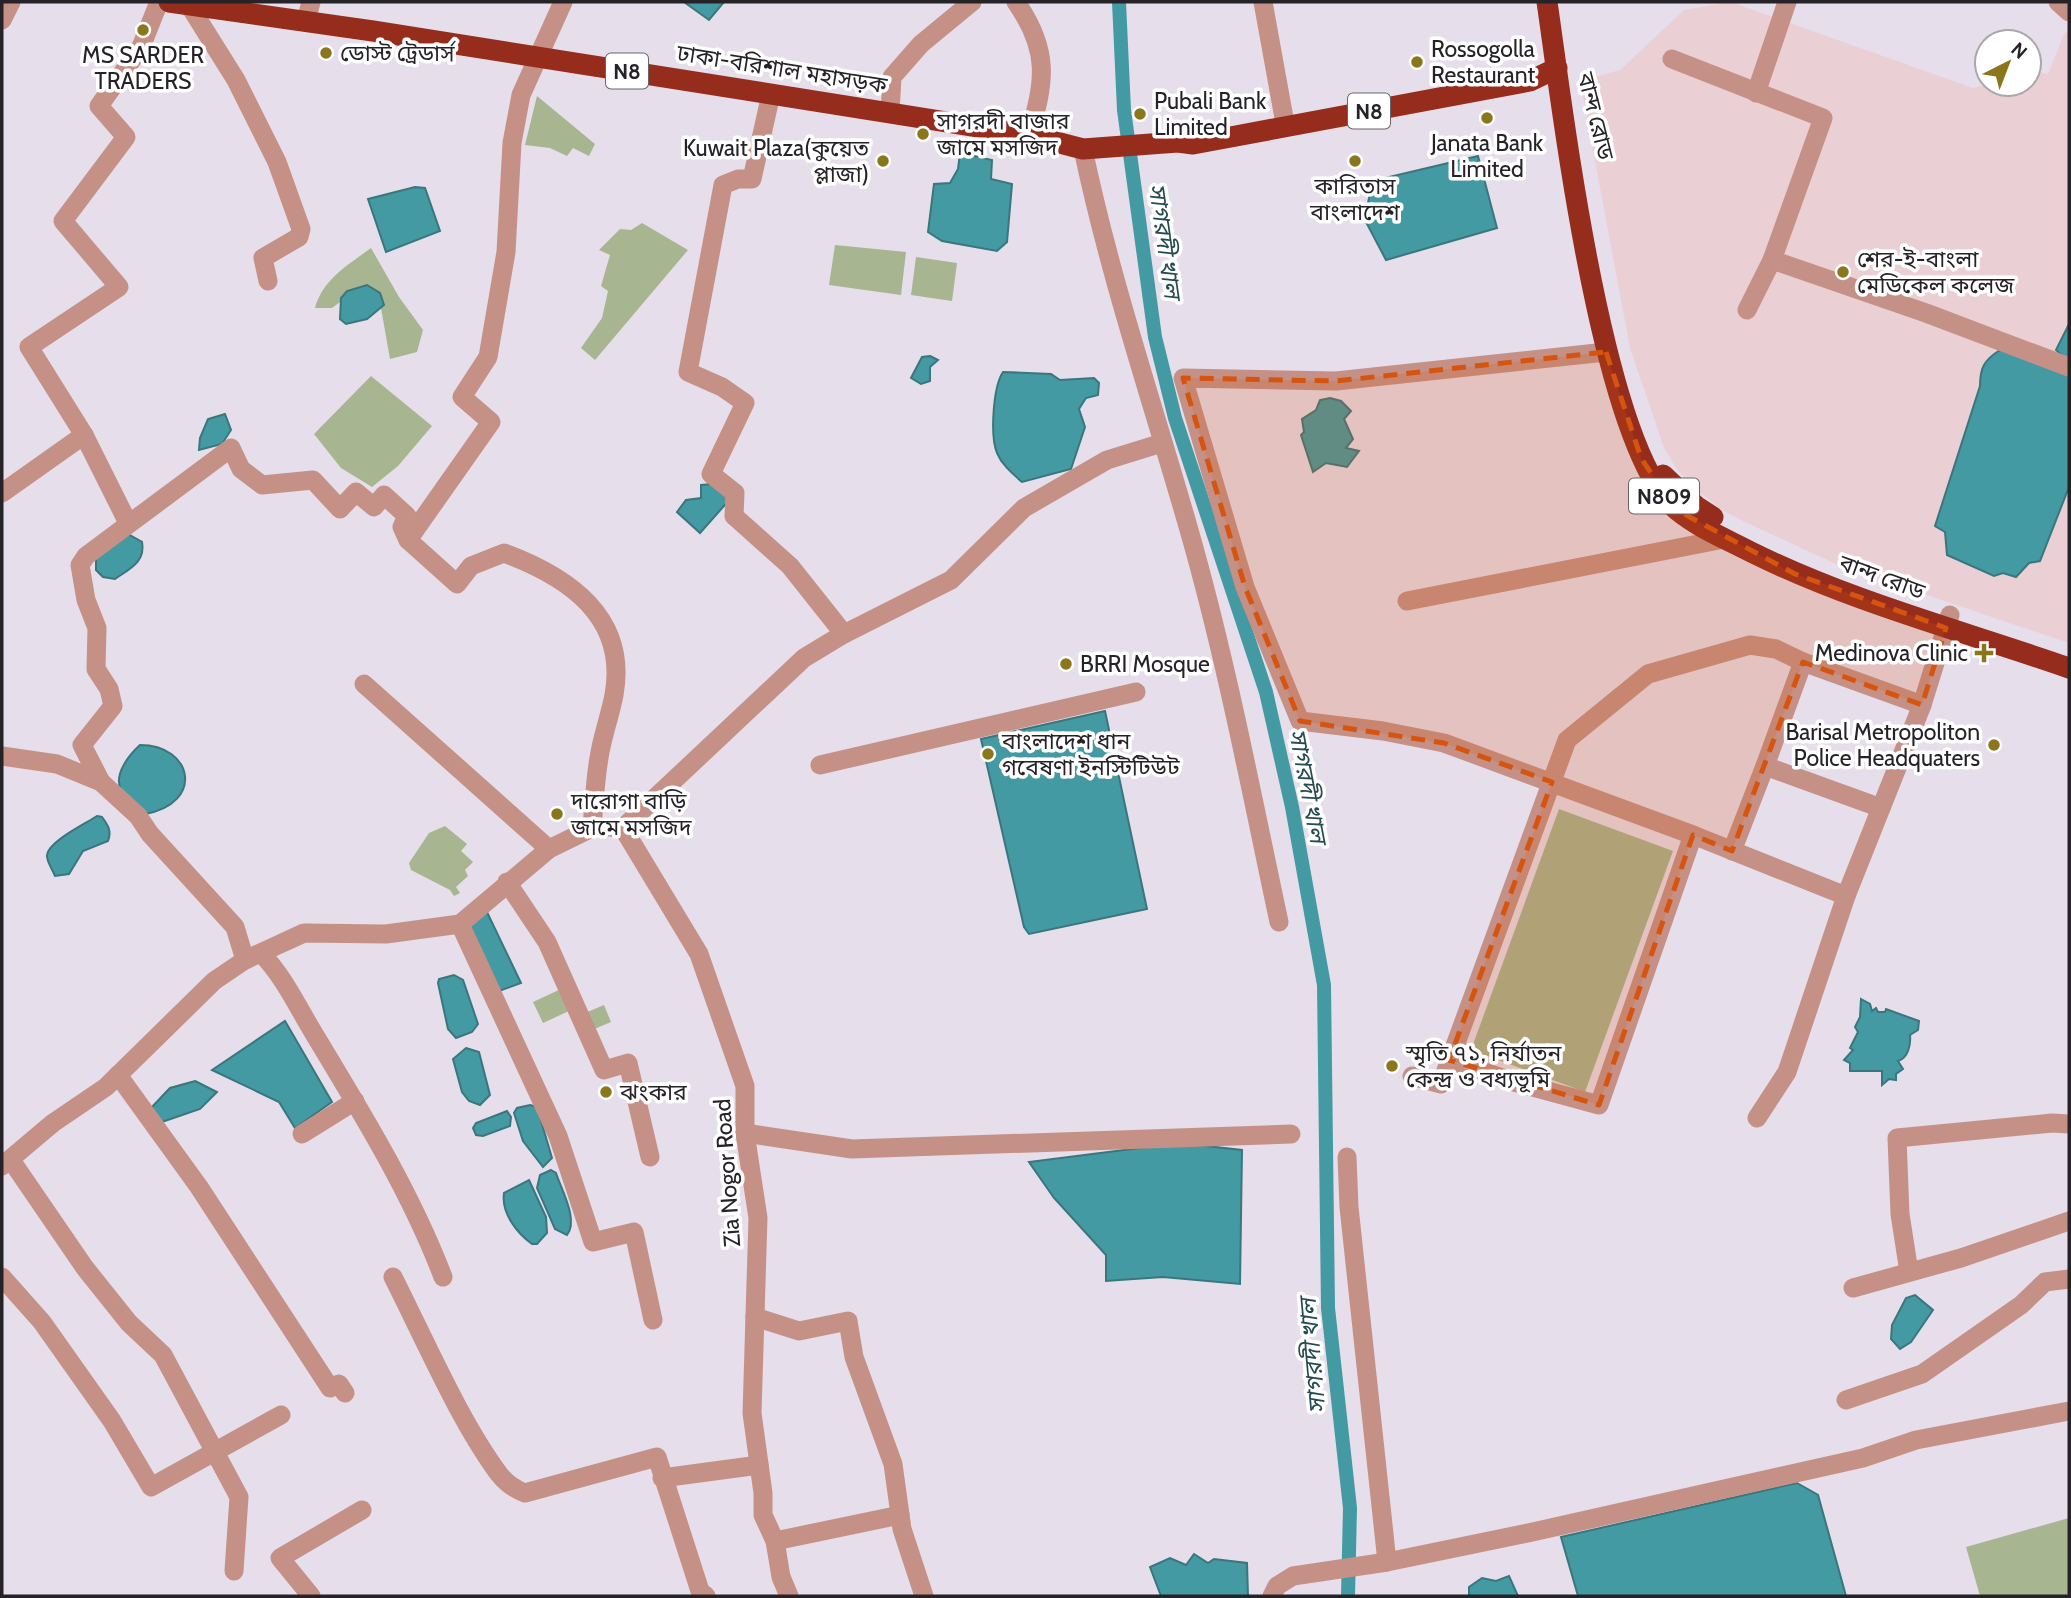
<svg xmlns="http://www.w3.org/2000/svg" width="2071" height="1598" font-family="Cabin,'Noto Sans Bengali',sans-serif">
<rect width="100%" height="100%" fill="#e6deeb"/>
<!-- education -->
<path fill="#ead0d4" d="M1731,2L1973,88L1988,84H2029V70L2048,74L2064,34L2069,30V643L1838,565L1747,523L1722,510L1699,492L1678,471L1664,448L1630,348L1580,81L1620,70L1684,10Z"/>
<!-- green -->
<g fill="#a7b690">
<path d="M537,96L595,144L589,156L573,148L567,156L550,148L525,145Z"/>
<path d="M642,223L688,250L595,360L581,348L602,318L608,291L601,286L610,255L599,250L620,229L631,230Z"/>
<path d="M835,245L906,252L901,295L829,285Z"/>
<path d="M371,248L399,297L423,330L417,352L390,359L379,297L356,290L332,308H315C323,279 348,265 371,248Z"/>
<path d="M916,257L957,263L952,301L911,295Z"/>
<path d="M371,376L432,426L398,466L372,487L341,468L314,434Z"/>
<path d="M1559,809L1673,851L1585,1092L1471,1050Z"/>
<path d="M445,826L467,844L461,851L473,862L465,870L468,876L456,887L460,893L454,896L450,890L411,870L409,863L429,833Z"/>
<path d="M561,989L571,1010L543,1023L533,1002Z"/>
<path d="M604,1005L611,1022L592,1030L585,1013Z"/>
<path d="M2069,1518V1596H1980L1966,1547Z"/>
</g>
<!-- water -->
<g fill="#439aa2" stroke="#3a767d" stroke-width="2">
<path d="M684,2H724L709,20Z"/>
<path d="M960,153L992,160L991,179L1012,184L1007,242L997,251L942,241L928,232L934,184L950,183L958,169Z"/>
<path d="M1478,156L1497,228L1386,260L1365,220L1372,181Z"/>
<path d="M415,187L425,188L440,231L386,252L368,199Z"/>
<path d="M367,285L380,293L384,305L367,319L346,324L340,319L341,298L347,291Z"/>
<path d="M2069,324V361L2056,350Z"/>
<path d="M2000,350L2069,374V487L2040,561L2029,563L2016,577L2003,573L1994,576L1947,555L1945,532L1935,526L1980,386C1980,368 1984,360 2000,350Z"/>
<path d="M930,356L938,360L930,367V381L921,384L911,378L922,357Z"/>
<path d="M1003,372L1051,374L1060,380L1094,378L1099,383L1098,395L1086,398L1079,409L1085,427L1071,469L1022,482C1012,473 1002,465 997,453C990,436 993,387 1003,372Z"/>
<path d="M1330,398L1341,401L1351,411L1344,419L1353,439L1346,448L1359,451L1347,467L1326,463L1313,472L1301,435L1304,432L1302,419L1316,410L1320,400Z"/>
<path d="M225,414L231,430L222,444L199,450L200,438L208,419Z"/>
<path d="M712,484L731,498L700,533L677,512L686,500L701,498V485Z"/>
<path d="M128,534L142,542C146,562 129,569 115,579L103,577L96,570V558Z"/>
<path d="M1105,711L1147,909L1029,934L1024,927L981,739Z"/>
<path d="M140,745C193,745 205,803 145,814C138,807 125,798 121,790C113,774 130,754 140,745Z"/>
<path d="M97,816L102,817C108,825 112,831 108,841L83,851L69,874L55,876C53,870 46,861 47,855C49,841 85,824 97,816Z"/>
<path d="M486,910L521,983L499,991L469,923Z"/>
<path d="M454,975L463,980L478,1024L472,1032L456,1038L448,1029L438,983L439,979Z"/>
<path d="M1861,999L1870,1004L1872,1011L1876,1008L1878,1012H1885L1886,1009L1919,1021L1918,1030L1910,1035C1911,1045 1908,1058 1898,1061L1903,1069L1896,1074V1080L1889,1079L1882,1085V1071H1850V1063L1844,1060L1853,1050L1850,1048L1858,1032L1855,1027L1860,1017Z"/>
<path d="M285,1021L332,1102L295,1128L279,1102L212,1070Z"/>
<path d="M466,1048L479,1052L490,1095L480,1105L469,1101L462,1092L453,1059Z"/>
<path d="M195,1081L217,1092L200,1109L159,1123L151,1108L170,1088Z"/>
<path d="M530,1105L537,1107L552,1158L543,1167L523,1141L514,1113L517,1108Z"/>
<path d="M507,1111L511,1117L510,1126L483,1136L476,1135L473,1128L476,1123Z"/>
<path d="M1179,1143L1242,1150L1240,1284L1163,1277L1106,1281V1255L1054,1198L1029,1162Z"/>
<path d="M551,1170L556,1173C561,1189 579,1220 567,1235L555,1229L537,1188L540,1175Z"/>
<path d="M529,1180L546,1217L547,1233L537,1244H532C517,1233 501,1213 504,1193Z"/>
<path d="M1915,1295L1933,1310L1911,1342L1900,1349L1891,1339L1892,1325L1906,1298Z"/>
<path d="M1797,1483L1818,1495L1846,1596H1578L1561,1537Z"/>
<path d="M1194,1554L1208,1563L1214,1559L1247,1563L1248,1596H1161L1150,1567L1170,1558L1186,1565Z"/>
<path d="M1509,1576L1518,1596H1469V1587L1482,1578L1496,1581Z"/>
</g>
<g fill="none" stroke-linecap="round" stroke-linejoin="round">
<!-- canal -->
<path stroke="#439aa2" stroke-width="14" d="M1119,2L1124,110L1155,337L1175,418L1266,692L1292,807L1324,985L1328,1308L1350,1508L1348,1596"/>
<!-- minor -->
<g stroke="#c59187" stroke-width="19">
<path d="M1016,2C1050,51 1045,81 1029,135"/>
<path d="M1263,2L1284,118"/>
<path d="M2058,2L2069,12"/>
<path d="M189,5L236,80L277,162L301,229L299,237L263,258L268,281"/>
<path d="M2,20L11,2"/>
<path d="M306,21L311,2"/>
<path d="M1672,59L1823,118L1772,260L1747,310"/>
<path d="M1756,93L1787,2"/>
<path d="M771,94L752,179H738L723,185L688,372L722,387L745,403L711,474L735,493L734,516L790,566L844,634"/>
<path d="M890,113L892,77L921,44L972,2"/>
<path d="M1083,149C1110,278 1153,404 1189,530C1226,659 1251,791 1279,922"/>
<path d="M1772,260L1926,313L2069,367"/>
<path d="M1606,352L1336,381L1183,378L1245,587L1300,721L1383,731L1444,743L1693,835L1846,896L1922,705"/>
<path d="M84,435L29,347L119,287L63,221L126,137L99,106L141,47L159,2"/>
<path d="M2,493L84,435L128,523"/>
<path d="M408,540L457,584L471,566L504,553C569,577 628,617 614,695C610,716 602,737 599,758C595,781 594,805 592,828"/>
<path d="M1407,601L1724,539"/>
<path d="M364,684L549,849"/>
<path d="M2,756L57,764L101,782L138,816L150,834L235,927L245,960"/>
<path d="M820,765L1136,692"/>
<path d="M101,782L82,745L113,706L109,689L96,669L97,628L86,600L80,565L86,556L231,448L241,469L262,485L313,480L340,509L356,492L374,507L384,495L407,516L402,527L408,540L491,422L462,397L488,357L506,252L512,143L521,95L563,2"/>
<path d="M1881,808L1765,766L1803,662L1922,705L1950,615"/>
<path d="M623,828L699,954L745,1086V1133L758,1218L752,1413L763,1493V1515L775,1541L781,1577L789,1596"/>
<path d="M1732,851L1765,766"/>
<path d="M507,882L547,942L604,1070L628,1063L650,1157"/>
<path d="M460,924L558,1136L593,1242L634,1232L653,1320"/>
<path d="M261,953C285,978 298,1008 316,1037C363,1115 411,1193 443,1277"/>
<path d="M1449,1060L1514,1082L1599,1105L1693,835"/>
<path d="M118,1075L199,1187L330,1388L339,1384L345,1393"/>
<path d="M1412,1076L1441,1084L1567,740L1648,674L1750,645L1776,649L1803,662"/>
<path d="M1757,1118L1787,1072L1846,896"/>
<path d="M745,1133L852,1149L1291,1134"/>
<path d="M302,1134L355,1101"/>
<path d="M1347,1157L1349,1207L1387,1562"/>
<path d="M11,1160L85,1268L129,1323L163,1355L239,1497L234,1571"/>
<path d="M2,1166L53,1123L106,1087L214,981L245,960L304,933L386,934L460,924L549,849L596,826L623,828L804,658L842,635L951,580L1024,508L1107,460L1162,443"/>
<path d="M1909,1272L1900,1214L1897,1138L2052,1123L2069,1124"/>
<path d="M2,1277L42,1322L112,1421L151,1487L281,1415"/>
<path d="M393,1277C424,1338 459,1420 499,1474C506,1483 514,1489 525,1493L657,1457L700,1591L706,1596"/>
<path d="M1853,1288L1961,1258L2069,1221"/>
<path d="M755,1317L799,1331L848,1321L854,1357L893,1464L902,1529L924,1596"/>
<path d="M1846,1400L1922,1374L2021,1305L2045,1282L2069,1279"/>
<path d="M662,1478L759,1465"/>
<path d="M775,1541L900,1515"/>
<path d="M311,1596L280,1558L362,1510"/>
<path d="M1272,1596L1277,1586L1293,1576L1387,1562L1528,1533L1863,1458L1916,1440L2069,1411"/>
</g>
<!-- highway -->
<g stroke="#962c1c" stroke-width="21">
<path d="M169,2L373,31L1029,135L1083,149L1178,142L1193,144L1530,81L1557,68"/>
<path d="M1547,2C1562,104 1602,450 1677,510C1699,528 1726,539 1751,552C1852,602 1963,631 2069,668"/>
<path d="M1663,475L1696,506L1713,517"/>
</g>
</g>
<!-- marked area -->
<path fill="#d5540f" fill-opacity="0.2" stroke="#d5540f" stroke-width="5" stroke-dasharray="14 9" stroke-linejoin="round" d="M1606,352L1641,458L1675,509L1795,574L1946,628L1922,705L1803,662L1732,851L1693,835L1599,1105L1449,1060L1552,782L1444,743L1300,721L1245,587L1183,378L1336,381Z"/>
<!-- markers -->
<g fill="#8a771b" stroke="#fff" stroke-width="2.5">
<circle cx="143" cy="30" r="7"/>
<circle cx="326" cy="53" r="7"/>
<circle cx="1417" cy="62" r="7"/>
<circle cx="1140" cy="114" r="7"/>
<circle cx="1487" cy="118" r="7"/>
<circle cx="923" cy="134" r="7"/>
<circle cx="883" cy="161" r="7"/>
<circle cx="1355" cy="161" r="7"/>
<circle cx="1843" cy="272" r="7"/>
<path d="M1980.5 642.5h7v7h7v7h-7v7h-7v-7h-7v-7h7z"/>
<circle cx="1066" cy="664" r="7"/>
<circle cx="1994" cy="745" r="7"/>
<circle cx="988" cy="754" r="7"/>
<circle cx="557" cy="814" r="7"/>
<circle cx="1392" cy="1066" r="7"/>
<circle cx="606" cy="1092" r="7"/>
</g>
<g text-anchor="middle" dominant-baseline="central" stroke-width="7" stroke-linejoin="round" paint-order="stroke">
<!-- shield labels -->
<g fill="#fff" stroke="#676568" stroke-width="2">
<rect x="606" y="53.5" width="42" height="35" rx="5"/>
<rect x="1348" y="93.5" width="42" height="35" rx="5"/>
<rect x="1629" y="478.5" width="70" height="35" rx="5"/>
</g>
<g font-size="21" font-weight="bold" fill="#262328">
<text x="627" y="71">N8</text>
<text x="1369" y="111">N8</text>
<text x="1664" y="496">N809</text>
</g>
<!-- poi labels -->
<g font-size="23" fill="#262328" stroke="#fff" text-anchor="start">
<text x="1431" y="49">Rossogolla<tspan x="1431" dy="26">Restaurant</tspan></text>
<text x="340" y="53">ডোস্ট ট্রেডার্স</text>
<text x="143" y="55" text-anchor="middle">MS SARDER<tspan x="143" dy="26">TRADERS</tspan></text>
<text x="1154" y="101">Pubali Bank<tspan x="1154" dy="26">Limited</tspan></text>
<text x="937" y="121">সাগরদী বাজার<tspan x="937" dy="26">জামে মসজিদ</tspan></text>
<text x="1487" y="143" text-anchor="middle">Janata Bank<tspan x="1487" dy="26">Limited</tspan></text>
<text x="869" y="148" text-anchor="end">Kuwait Plaza(কুয়েত<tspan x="869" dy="26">প্লাজা)</tspan></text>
<text x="1355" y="186" text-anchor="middle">কারিতাস<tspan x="1355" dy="26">বাংলাদেশ</tspan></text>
<text x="1857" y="259">শের-ই-বাংলা<tspan x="1857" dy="26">মেডিকেল কলেজ</tspan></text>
<text x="1968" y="653" text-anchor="end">Medinova Clinic</text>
<text x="1080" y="664">BRRI Mosque</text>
<text x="1980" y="732" text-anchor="end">Barisal Metropoliton<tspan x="1980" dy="26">Police Headquaters</tspan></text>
<text x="1002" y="741">বাংলাদেশ ধান<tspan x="1002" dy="26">গবেষণা ইনস্টিটিউট</tspan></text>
<text x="571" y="801">দারোগা বাড়ি<tspan x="571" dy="26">জামে মসজিদ</tspan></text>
<text x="1406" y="1053">স্মৃতি ৭১, নির্যাতন<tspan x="1406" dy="26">কেন্দ্র ও বধ্যভূমি</tspan></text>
<text x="620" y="1092">ঝংকার</text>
</g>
<!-- street labels -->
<g font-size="23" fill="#262328" stroke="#fff">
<text transform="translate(782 69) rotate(9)">ঢাকা-বরিশাল মহাসড়ক</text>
<text transform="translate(1596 116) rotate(76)">বান্দ রোড</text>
<text transform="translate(1882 577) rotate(20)">বান্দ রোড</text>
<text transform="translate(727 1173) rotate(-94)">Zia Nogor Road</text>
</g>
<!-- water labels -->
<g font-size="24" font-style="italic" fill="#244c50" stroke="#fff">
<text transform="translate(1165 241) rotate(82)">সাগরদী খাল</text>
<text transform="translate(1308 786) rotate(79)">সাগরদী খাল</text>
<text transform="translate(1312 1356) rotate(-95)">সাগরদী খাল</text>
</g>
</g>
<!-- border -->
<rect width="2071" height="1598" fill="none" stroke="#262328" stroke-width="7"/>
<!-- north arrow -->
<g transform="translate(2008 63) rotate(42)"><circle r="33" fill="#ffffff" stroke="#a8a7a9" stroke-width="2"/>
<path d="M0-5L12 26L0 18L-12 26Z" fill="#8a771b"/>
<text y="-10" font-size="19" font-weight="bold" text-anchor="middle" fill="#262328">N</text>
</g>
</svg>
